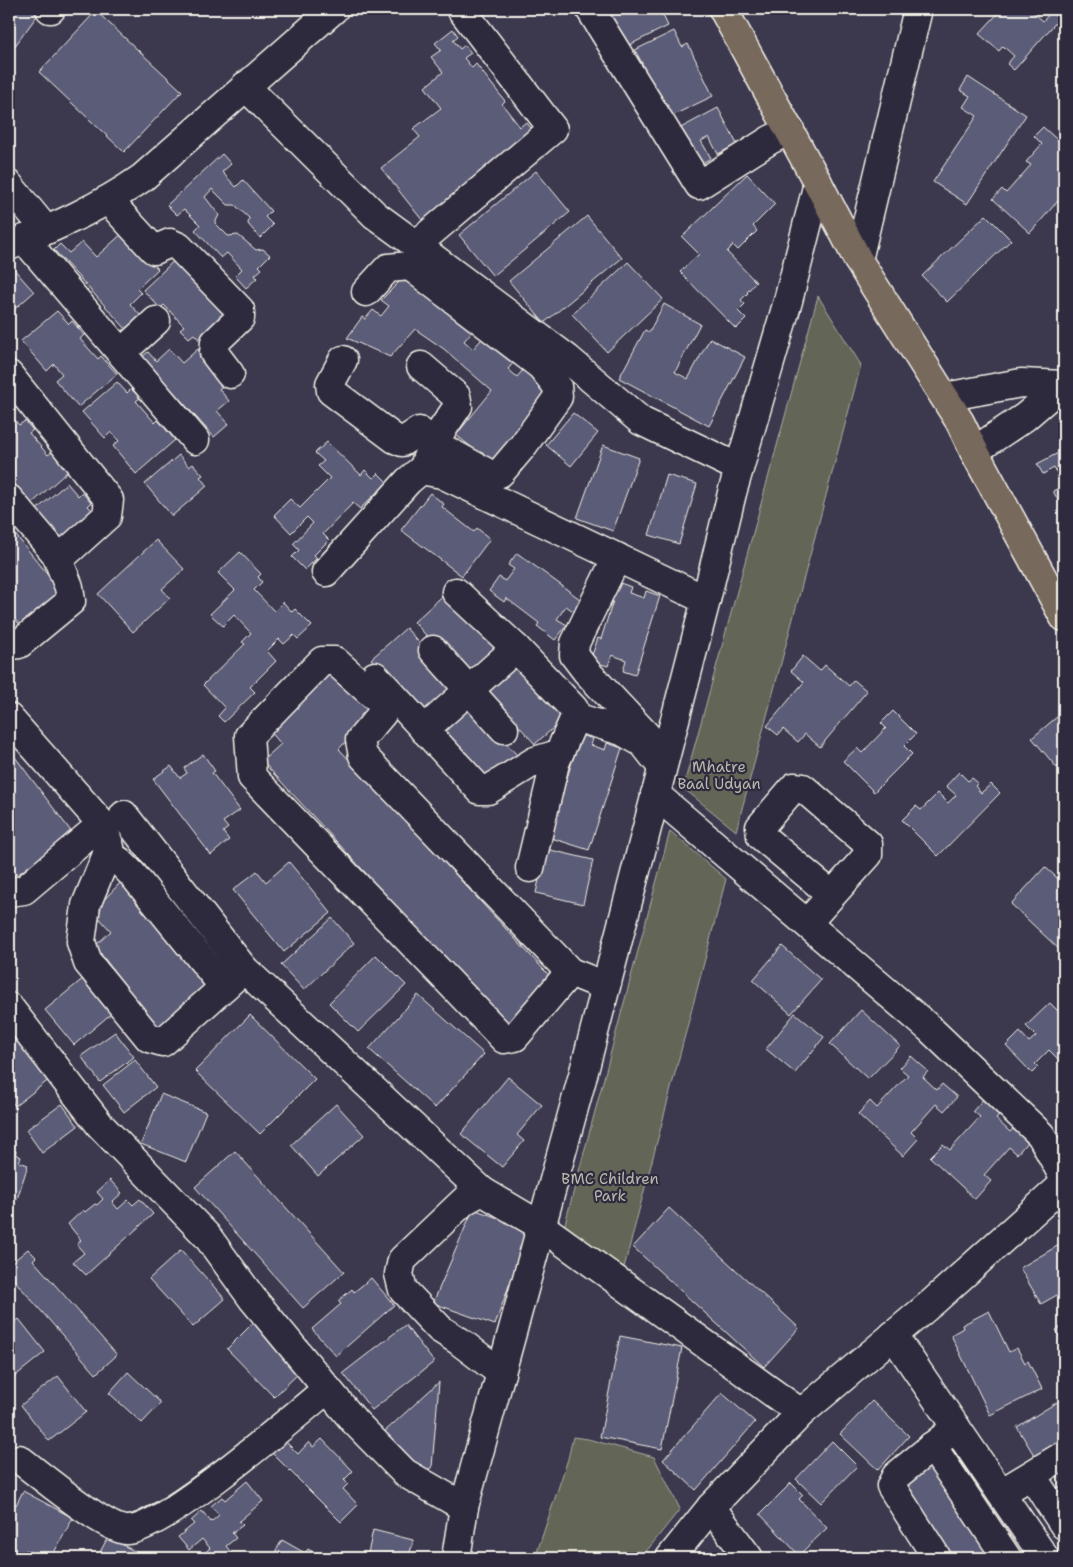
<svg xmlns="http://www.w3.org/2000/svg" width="1073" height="1567" font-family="'Shantell Sans',sans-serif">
<rect width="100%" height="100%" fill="#3c394f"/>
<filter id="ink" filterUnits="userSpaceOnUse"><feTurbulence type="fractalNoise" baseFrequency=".02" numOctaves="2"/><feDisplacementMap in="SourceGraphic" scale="10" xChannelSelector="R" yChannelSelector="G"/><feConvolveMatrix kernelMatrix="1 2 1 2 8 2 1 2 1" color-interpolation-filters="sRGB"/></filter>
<g filter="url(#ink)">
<!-- green -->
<g fill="#636657" stroke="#acaca0">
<path d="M818,296L861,365L736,831L683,788Z"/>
<path d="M670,831L726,879L621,1279L563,1231Z"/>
<path d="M573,1437L588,1439L654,1457L680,1509L641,1558H535L568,1459Z"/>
</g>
<!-- building -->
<g fill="#5a5b78" stroke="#f4f1e8">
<path d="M9,9H33L39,13L9,54Z"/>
<path d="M599,9H660L668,26L619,50Z"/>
<path d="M1002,9H1035L1033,12L1043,21L1051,12L1059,19L1014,70L1007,64L1014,56L1003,46L999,51L979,34Z"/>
<path d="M1050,9H1064V14L1061,18Z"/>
<path d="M96,11L182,91L124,152L39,72Z"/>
<path d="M453,29L458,36L453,40L460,49L465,45L471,53L464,58L472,68L476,64L505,101L502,104L520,127L526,122L538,137L426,225L381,168L420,137L413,129L441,108L425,87L443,72L431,57L441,50L435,43Z"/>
<path d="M674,31L682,47L688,44L713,96L663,120L639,69L644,67L635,50Z"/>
<path d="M968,77L1026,115L967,204L933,182L977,116L963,107L970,96L960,90Z"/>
<path d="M718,108L737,144L718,154L709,137L701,141L711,158L697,166L677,130Z"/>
<path d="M1043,127L1064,146V194L1030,233L993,199L1002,189L1006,193L1031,165L1026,162L1042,144L1034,136Z"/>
<path d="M222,154L231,164L222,172L236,187L243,180L271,211L265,217L273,225L260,238L248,224L249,218L235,205H228L212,189L205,197L219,215L215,223L228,236L238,235L256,250L263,249L270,255L259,266L262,269L255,275L257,278L246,288L235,276L242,269L227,253L221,258L195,230L200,225L184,209L177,215L167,205Z"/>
<path d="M536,171L570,212L493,276L459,235Z"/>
<path d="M747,174L775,204L753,226L757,231L738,250L733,245L727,252L756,282L747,292L748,293L741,300L745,304L738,311L746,319L736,329L680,272L699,254L682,237Z"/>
<path d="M986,215L1011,240L947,302L922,276Z"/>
<path d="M587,216L622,258L544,323L509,281Z"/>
<path d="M124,232L158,269L137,289L141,293L130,304L141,316L127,330L54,250L60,244L69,253L82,242L96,257Z"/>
<path d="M181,254L237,314L204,345L194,334L189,338L180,329L184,326L164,305L160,308L143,290Z"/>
<path d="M628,262L663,299L607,352L572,314Z"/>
<path d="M12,267L34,292L9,314V271Z"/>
<path d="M410,271L479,323L464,341L473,349L488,332L520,355L508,369L517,377L529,363L552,382L542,393L551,400L497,467L456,435L492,391L444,349L415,329L390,357L347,338L362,317L365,319L373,310L381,316L389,306L381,300Z"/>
<path d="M664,304L700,324L675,372L688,379L710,338L745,357L709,426L619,378L645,330L649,332Z"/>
<path d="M57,311L69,324L72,321L84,335L80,339L98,359L101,356L117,374L78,407L55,380L62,374L54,364L47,371L21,341Z"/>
<path d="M169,349L182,363L198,349L227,382L219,389L229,401L217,411L229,424L214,437L142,357L148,352L156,361Z"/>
<path d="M117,382L127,393L131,389L140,398L136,401L155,423L158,420L175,440L136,474L113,446L119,441L111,432L105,438L82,412Z"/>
<path d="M573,413L598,433L571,466L546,445Z"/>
<path d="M10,414L19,425L25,421L33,430L29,433L48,455L52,452L68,471L29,506L9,482V476L12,473L9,469Z"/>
<path d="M327,442L361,475L365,470L373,478L378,473L391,486L381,496L377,492L360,509L353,503L323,534L329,540L314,555L317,558L305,570L292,557L299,550L293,544L313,523L307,517L291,533L274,515L290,499L300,508L330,478L318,466L324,461L315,453Z"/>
<path d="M603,445L639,458L613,531L577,518Z"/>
<path d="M1064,450V511L1053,491L1064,485L1054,468L1043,474L1037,464Z"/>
<path d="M179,455L189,467L193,464L203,475L200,477L207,486L172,516L145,484Z"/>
<path d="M667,475L697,484L679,544L649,535Z"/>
<path d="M67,483L78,496L82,492L91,503L88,506L96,514L61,544L34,512Z"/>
<path d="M430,493L444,504L442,507L474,532L477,528L490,539L462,576L401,530Z"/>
<path d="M9,527L65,595L22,627L9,613Z"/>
<path d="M156,540L184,569L162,589L170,598L133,632L98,594Z"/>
<path d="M240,552L261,574L258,577L262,582L254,590L274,611L283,602L292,612L295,609L312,626L298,639L294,635L284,644L279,639L267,651L276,661L250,687L255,692L224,722L218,716L225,708L203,685L245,644L242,642L251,633L234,615L223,626L210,614L235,590L218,573Z"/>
<path d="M517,553L584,602L576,613L566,606L557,619L567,625L555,640L537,626L539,623L506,598L504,602L489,591L499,577L505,581L514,569L508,565Z"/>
<path d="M615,581L631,587L629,593L644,598L646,591L660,596L635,675L623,671L626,660L612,655L608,666L590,661L598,638L601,639L613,601L609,599Z"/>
<path d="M449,590L502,650L468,681L414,622Z"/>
<path d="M406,628L459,687L425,718L371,659Z"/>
<path d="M516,654L570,713L535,744L482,685Z"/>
<path d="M803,656L820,671L825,665L849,686L854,680L867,691L820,747L805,734L798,742L783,729L778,735L767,726L804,682L791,671Z"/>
<path d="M333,668L373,711L339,749L557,984L510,1029L262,761L281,744L269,730Z"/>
<path d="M468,703L518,756L485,787L434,734Z"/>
<path d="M893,711L916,734L904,746L912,754L874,792L843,761L857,748L862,753L886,728L881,723Z"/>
<path d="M1064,711V762L1057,768L1032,738Z"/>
<path d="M576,733L593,739L591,745L605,750L607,743L622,748L589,850L545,836L559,790L563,791L575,752L570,751Z"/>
<path d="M9,749L73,834L17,875L9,864Z"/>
<path d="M203,754L215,771L212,773L240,810L223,822L228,828L223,832L229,840L211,855L153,779L171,766L180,778L187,773L184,768Z"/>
<path d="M959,772L968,781L972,778L978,783L975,786L981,793L991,784L1000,793L938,856L902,820L916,806L921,810L938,793L948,803L956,795L946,786Z"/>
<path d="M546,849L593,860L583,904L536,893Z"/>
<path d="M289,862L331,913L284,952L233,890L257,871L266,882Z"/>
<path d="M1045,867L1064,884V950L1062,952L1011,904Z"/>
<path d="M123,880L211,987L158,1029L95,946L111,931L93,911Z"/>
<path d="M332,918L354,943L304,990L281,965Z"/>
<path d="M9,928L14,935L9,940Z"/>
<path d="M782,946L821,980L791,1014L753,980Z"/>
<path d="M376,955L406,985L358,1032L329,1003Z"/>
<path d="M85,977L113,1012L74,1045L45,1010Z"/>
<path d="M418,995L484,1054L435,1108L369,1049Z"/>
<path d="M1050,1003L1064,1017L1060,1021L1064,1026V1065L1049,1050L1035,1064L1038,1067L1032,1073L1006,1046L1020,1032L1029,1042L1036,1036L1026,1026Z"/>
<path d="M861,1010L900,1046L868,1079L830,1044Z"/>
<path d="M795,1013L824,1037L795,1073L766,1049Z"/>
<path d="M250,1015L315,1079L260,1134L195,1071Z"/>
<path d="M9,1027L50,1079L15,1106L9,1098Z"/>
<path d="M115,1032L134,1057L100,1082L81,1056Z"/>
<path d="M911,1056L928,1071L923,1077L937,1090L942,1084L957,1097L944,1111L936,1104L911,1132L918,1139L903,1156L858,1114L870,1101L877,1108L908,1075L900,1068Z"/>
<path d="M135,1060L156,1087L124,1112L103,1085Z"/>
<path d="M508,1077L542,1105L517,1135L524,1141L502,1167L461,1134Z"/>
<path d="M161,1094L206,1112L186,1162L141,1144Z"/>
<path d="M984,1098L1001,1114L996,1119L1010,1132L1015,1127L1029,1140L1017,1154L1009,1147L984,1175L991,1181L975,1199L930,1157L943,1144L950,1150L980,1117L973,1111Z"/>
<path d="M62,1104L78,1126L42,1153L26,1130Z"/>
<path d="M336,1104L364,1135L318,1176L291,1145Z"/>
<path d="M9,1149L16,1151L15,1154L21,1157L19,1162L28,1165L17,1199L9,1197Z"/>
<path d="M235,1151L344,1272L303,1308L195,1187Z"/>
<path d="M110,1180L122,1193L112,1202L118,1209L128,1200L133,1205L140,1199L153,1214L86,1275L73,1262L84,1253L77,1245L81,1240L68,1224L83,1210L85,1212L95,1204L97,1205L103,1199L97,1192Z"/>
<path d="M669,1208L799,1328L764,1367L633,1247Z"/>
<path d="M473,1209L529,1229L495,1325L433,1303Z"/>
<path d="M1064,1242V1291L1041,1304L1020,1268Z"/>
<path d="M28,1249L36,1257L33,1260L117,1355L96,1374L9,1274V1265Z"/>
<path d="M181,1250L225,1299L193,1327L149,1279Z"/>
<path d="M371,1278L394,1305L336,1356L312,1329L341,1304L338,1301L352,1289L354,1292Z"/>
<path d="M989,1311L1009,1352L1017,1348L1025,1363L1028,1361L1042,1389L990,1415L951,1335L963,1328L962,1325Z"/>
<path d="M19,1319L45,1352L9,1381V1328Z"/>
<path d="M255,1321L302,1370L274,1397L227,1349Z"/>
<path d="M405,1325L434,1362L372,1410L343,1373Z"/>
<path d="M1064,1325V1343L1056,1330Z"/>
<path d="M620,1336L682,1348L662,1449L600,1437Z"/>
<path d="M128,1372L161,1403L142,1423L109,1393Z"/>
<path d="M58,1376L86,1412L49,1441L21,1405Z"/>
<path d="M439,1382L432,1467L420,1475L382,1434Z"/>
<path d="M722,1393L755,1422L696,1490L663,1460Z"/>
<path d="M1064,1398V1443L1037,1460L1017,1427Z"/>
<path d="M872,1401L909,1436L878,1470L840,1434Z"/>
<path d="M322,1439L353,1471L344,1480L348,1484L343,1489L358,1505L341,1522L272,1453L285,1441L298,1454L309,1442L313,1447Z"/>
<path d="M832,1441L857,1466L821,1503L796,1479Z"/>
<path d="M931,1456L993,1558H945L895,1484Z"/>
<path d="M247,1481L263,1501L239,1521L243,1525L232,1533L236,1538L226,1546L233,1555L230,1558H202L200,1557L210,1548L202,1539L189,1550L178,1537L194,1524L191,1521L202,1511L211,1522L219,1515L211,1506L222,1497L225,1500Z"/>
<path d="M791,1483L803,1495L799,1499L827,1528L799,1555L760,1514Z"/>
<path d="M1064,1484V1508L1053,1491Z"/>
<path d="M23,1491L73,1518L51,1558H41L26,1550L22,1558L9,1553V1501L16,1505Z"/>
<path d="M373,1530L413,1540L409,1558H367Z"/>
<path d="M108,1537L147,1558H97Z"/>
<path d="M282,1540L305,1553L308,1549L320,1556L318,1558H272Z"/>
</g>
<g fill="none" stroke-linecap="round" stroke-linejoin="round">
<!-- minor casing -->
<g stroke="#f4f1e8" stroke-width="31">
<g id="minor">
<path d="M50,9H51"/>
<path d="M590,9L699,185L770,140L790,130"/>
<path d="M245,86L375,215L416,245L553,129L461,9"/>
<path d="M9,185L46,230"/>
<path d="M108,200L154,250L170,243L179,247L240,310V318L215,342L214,353L230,374"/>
<path d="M24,239L195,440"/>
<path d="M416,245L568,359L641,421L739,468"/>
<path d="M9,246C55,227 101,207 142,178L334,9"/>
<path d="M858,260L918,9"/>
<path d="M121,353L156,321"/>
<path d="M343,360L330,384L331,391L395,439L402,442L419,431L433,443L493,476L500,473L522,447L558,397L557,386L541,366L410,266L388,268L366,292"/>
<path d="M421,366L456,396L458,406L433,443L426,460"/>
<path d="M9,375L109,500L107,516L67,552L56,554"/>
<path d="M945,397L1021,383L1064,385"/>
<path d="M974,451L1025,417L1061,386"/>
<path d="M9,499L56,554L69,587L71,601L19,644L11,645L9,643"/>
<path d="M617,557L575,643L574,655L587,672L649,738"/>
<path d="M326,572L408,481L421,470L442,474L706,600"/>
<path d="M456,592L516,648L574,709L575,717"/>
<path d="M433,650L504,729"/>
<path d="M375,676L480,790H488L535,761L558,754"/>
<path d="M9,718L102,824L110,847L86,905L81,942L88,963L149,1038L163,1042L244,969"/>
<path d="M424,730L516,648"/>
<path d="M655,794L929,1028L1041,1135L1064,1178"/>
<path d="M124,815L244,969L482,1191L541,1226L801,1413"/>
<path d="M107,854L119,861L133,875L224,987"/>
<path d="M530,868L555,763L575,717L622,731L643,743L662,767"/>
<path d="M9,892L24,890L102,824"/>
<path d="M807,923L868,855V844L803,788L794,787L760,827L761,836L832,895"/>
<path d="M570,972L515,1037L504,1039L252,777L249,736L322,661H335L381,702L382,714L360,740L363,756L570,972L605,986"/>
<path d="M9,1007L100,1125L207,1236L252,1298L354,1421L405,1473L464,1507"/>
<path d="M482,1191L464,1201L402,1260L399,1274L403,1290L440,1329L459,1341L501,1373"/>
<path d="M893,1335L1045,1558"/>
<path d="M932,1446L1007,1558"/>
<path d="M19,1459C39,1474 105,1529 126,1530C160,1532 296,1415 327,1389"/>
<path d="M1039,1487L1064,1525"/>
<path d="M1001,1493L1064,1455"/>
<path d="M711,1507L749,1558"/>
<path d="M456,1558L464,1507L583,1075L706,600L732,493L788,301L818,183"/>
<path d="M670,1558L711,1507L801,1413L934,1301L1064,1184"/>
<path d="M937,1558L891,1486L896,1476L956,1427"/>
</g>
</g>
<!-- major casing -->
<g stroke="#f4f1e8" stroke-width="31">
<path id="major" d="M723,9L818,183L858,260L960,422L974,451L1064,617"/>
</g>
<!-- minor -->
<use href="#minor" stroke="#2f2a3d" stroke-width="28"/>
<!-- major -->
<use href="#major" stroke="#77695c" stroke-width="28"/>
</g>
</g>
<g text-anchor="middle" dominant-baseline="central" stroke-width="4.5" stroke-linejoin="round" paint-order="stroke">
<!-- park labels -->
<g font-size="15" fill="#bab9ae" stroke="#2f2a3d">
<text x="719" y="767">Mhatre<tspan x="719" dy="17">Baal Udyan</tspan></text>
<text x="610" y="1179">BMC Children<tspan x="610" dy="17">Park</tspan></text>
</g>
</g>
<!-- margin -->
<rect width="1073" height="1567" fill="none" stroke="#2f2a3d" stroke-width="30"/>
<rect x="15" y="15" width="1043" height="1537" fill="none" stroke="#f4f1e8" stroke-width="2" filter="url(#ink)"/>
</svg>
